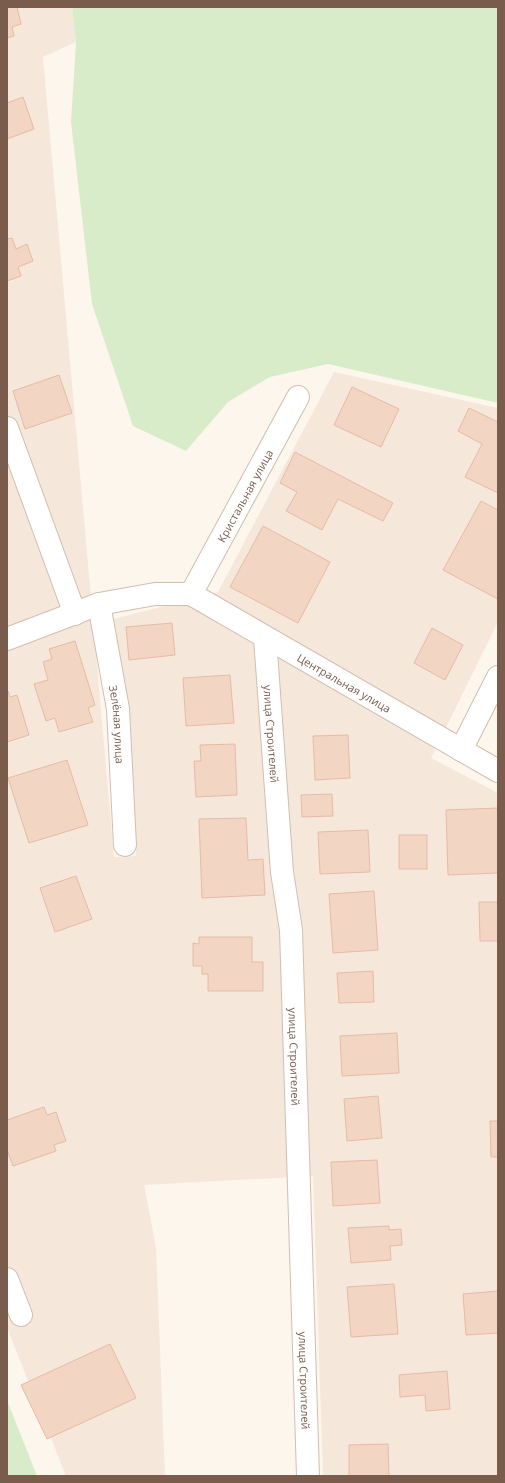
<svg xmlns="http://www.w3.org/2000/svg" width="505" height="1483" font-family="'Open Sans',sans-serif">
<rect width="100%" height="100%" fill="#fdf6ec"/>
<!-- residential -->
<path fill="#f5e8da" d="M7,7H72L76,42L43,57L114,857L136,856L114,619L218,592L334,372L498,408V622L431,758L498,793V1476H323L313,1176L144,1185L156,1247L165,1476H66L7,1328Z"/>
<!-- green -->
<g fill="#d8ecc9">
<path d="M72,7H498V403L328,364L270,377L228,402L186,451L133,426L92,304L71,122L76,42Z"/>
<path d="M7,1400L37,1476H7Z"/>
</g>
<!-- building -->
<g fill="#f3d5c3" stroke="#e6bba3">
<path d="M7,7H17L21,24L12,27L14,36L7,38Z"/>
<path d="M23,97L34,129L7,139V103Z"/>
<path d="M12,238L16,249L27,244L33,261L18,267L21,276L7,281V239Z"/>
<path d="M59,375L72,413L25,429L13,391Z"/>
<path d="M352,387L399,409L381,447L334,425Z"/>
<path d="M469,408L498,422V493L465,477L482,444L458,431Z"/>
<path d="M295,452L393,503L383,521L338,499L322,530L286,511L297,492L280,483Z"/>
<path d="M481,501L498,510V599L443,570Z"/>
<path d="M263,526L330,562L298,623L230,587Z"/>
<path d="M172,623L175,655L129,660L126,627Z"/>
<path d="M432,628L463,645L445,680L414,663Z"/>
<path d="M75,641L95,705L88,708L93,722L59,732L55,718L46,721L34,684L48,680L43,662L52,659L49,649Z"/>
<path d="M230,675L234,723L186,726L183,678Z"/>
<path d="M8,691L10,697L17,695L29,735L7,742V692Z"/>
<path d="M348,735L350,778L315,780L313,736Z"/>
<path d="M235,744L237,795L196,797L194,761H201L200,745Z"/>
<path d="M67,760L88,825L29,843L8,778Z"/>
<path d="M332,794L333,816L302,817L301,795Z"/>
<path d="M498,808V873L448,875L446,810Z"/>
<path d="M246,818L248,860L263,859L265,895L202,898L199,819Z"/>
<path d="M368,830L370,872L320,874L318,832Z"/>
<rect x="399" y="835" width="28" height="34"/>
<path d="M76,876L92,919L55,932L40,888Z"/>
<path d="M374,891L378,950L333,953L329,894Z"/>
<path d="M479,902H498V941H480Z"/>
<path d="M199,937H252V962H263V991H208V974H202V966H193V943L199,944Z"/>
<path d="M373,971L374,1002L339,1003L337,973Z"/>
<path d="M397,1033L399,1073L342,1076L340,1036Z"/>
<path d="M378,1096L382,1138L347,1141L344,1099Z"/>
<path d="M44,1107L47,1115L56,1112L66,1141L54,1145L56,1151L13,1166L7,1150V1120Z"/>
<path d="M490,1121H498V1157H491Z"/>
<path d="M377,1160L380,1203L333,1206L331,1162Z"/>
<path d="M389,1226V1230L401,1229L402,1245L390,1246L391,1260L351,1263L348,1228Z"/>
<path d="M394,1284L398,1334L351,1337L347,1287Z"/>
<path d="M498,1291V1333L466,1335L463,1294Z"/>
<path d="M110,1344L136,1398L47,1439L21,1385Z"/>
<path d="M447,1371L450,1409L426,1411L425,1395L400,1397L399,1375Z"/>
<path d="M388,1444L389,1476H349V1445Z"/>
</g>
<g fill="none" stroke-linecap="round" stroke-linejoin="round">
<!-- minor casing -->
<g stroke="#d1beb0" stroke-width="24">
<g id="minor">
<path d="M7,428L75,614"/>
<path id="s1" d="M191,594L498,771"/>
<path id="s2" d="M191,594L298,397"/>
<path id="s3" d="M99,604L118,709L125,845"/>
<path id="s4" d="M265,638L282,872L291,930L308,1476"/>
<path d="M7,639L99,604L155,594H191"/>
<path d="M461,750L498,677"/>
<path d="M7,1279L21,1315"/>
</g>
</g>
<!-- minor -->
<use href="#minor" stroke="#fff" stroke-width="22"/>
</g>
<g text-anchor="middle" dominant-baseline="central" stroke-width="3" stroke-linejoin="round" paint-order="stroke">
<!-- street labels -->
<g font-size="11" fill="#7a5c4d" stroke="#fffaf3">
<text stroke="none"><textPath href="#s2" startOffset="112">Кристальная улица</textPath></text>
<text stroke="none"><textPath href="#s1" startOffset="177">Центральная улица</textPath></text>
<text stroke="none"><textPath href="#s3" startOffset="122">Зелёная улица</textPath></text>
<text stroke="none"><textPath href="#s4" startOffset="96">улица Строителей</textPath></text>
<text stroke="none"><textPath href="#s4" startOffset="420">улица Строителей</textPath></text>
<text stroke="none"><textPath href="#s4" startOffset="744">улица Строителей</textPath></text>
</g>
</g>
<!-- border -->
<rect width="505" height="1483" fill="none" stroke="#7a5c4d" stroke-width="16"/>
</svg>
